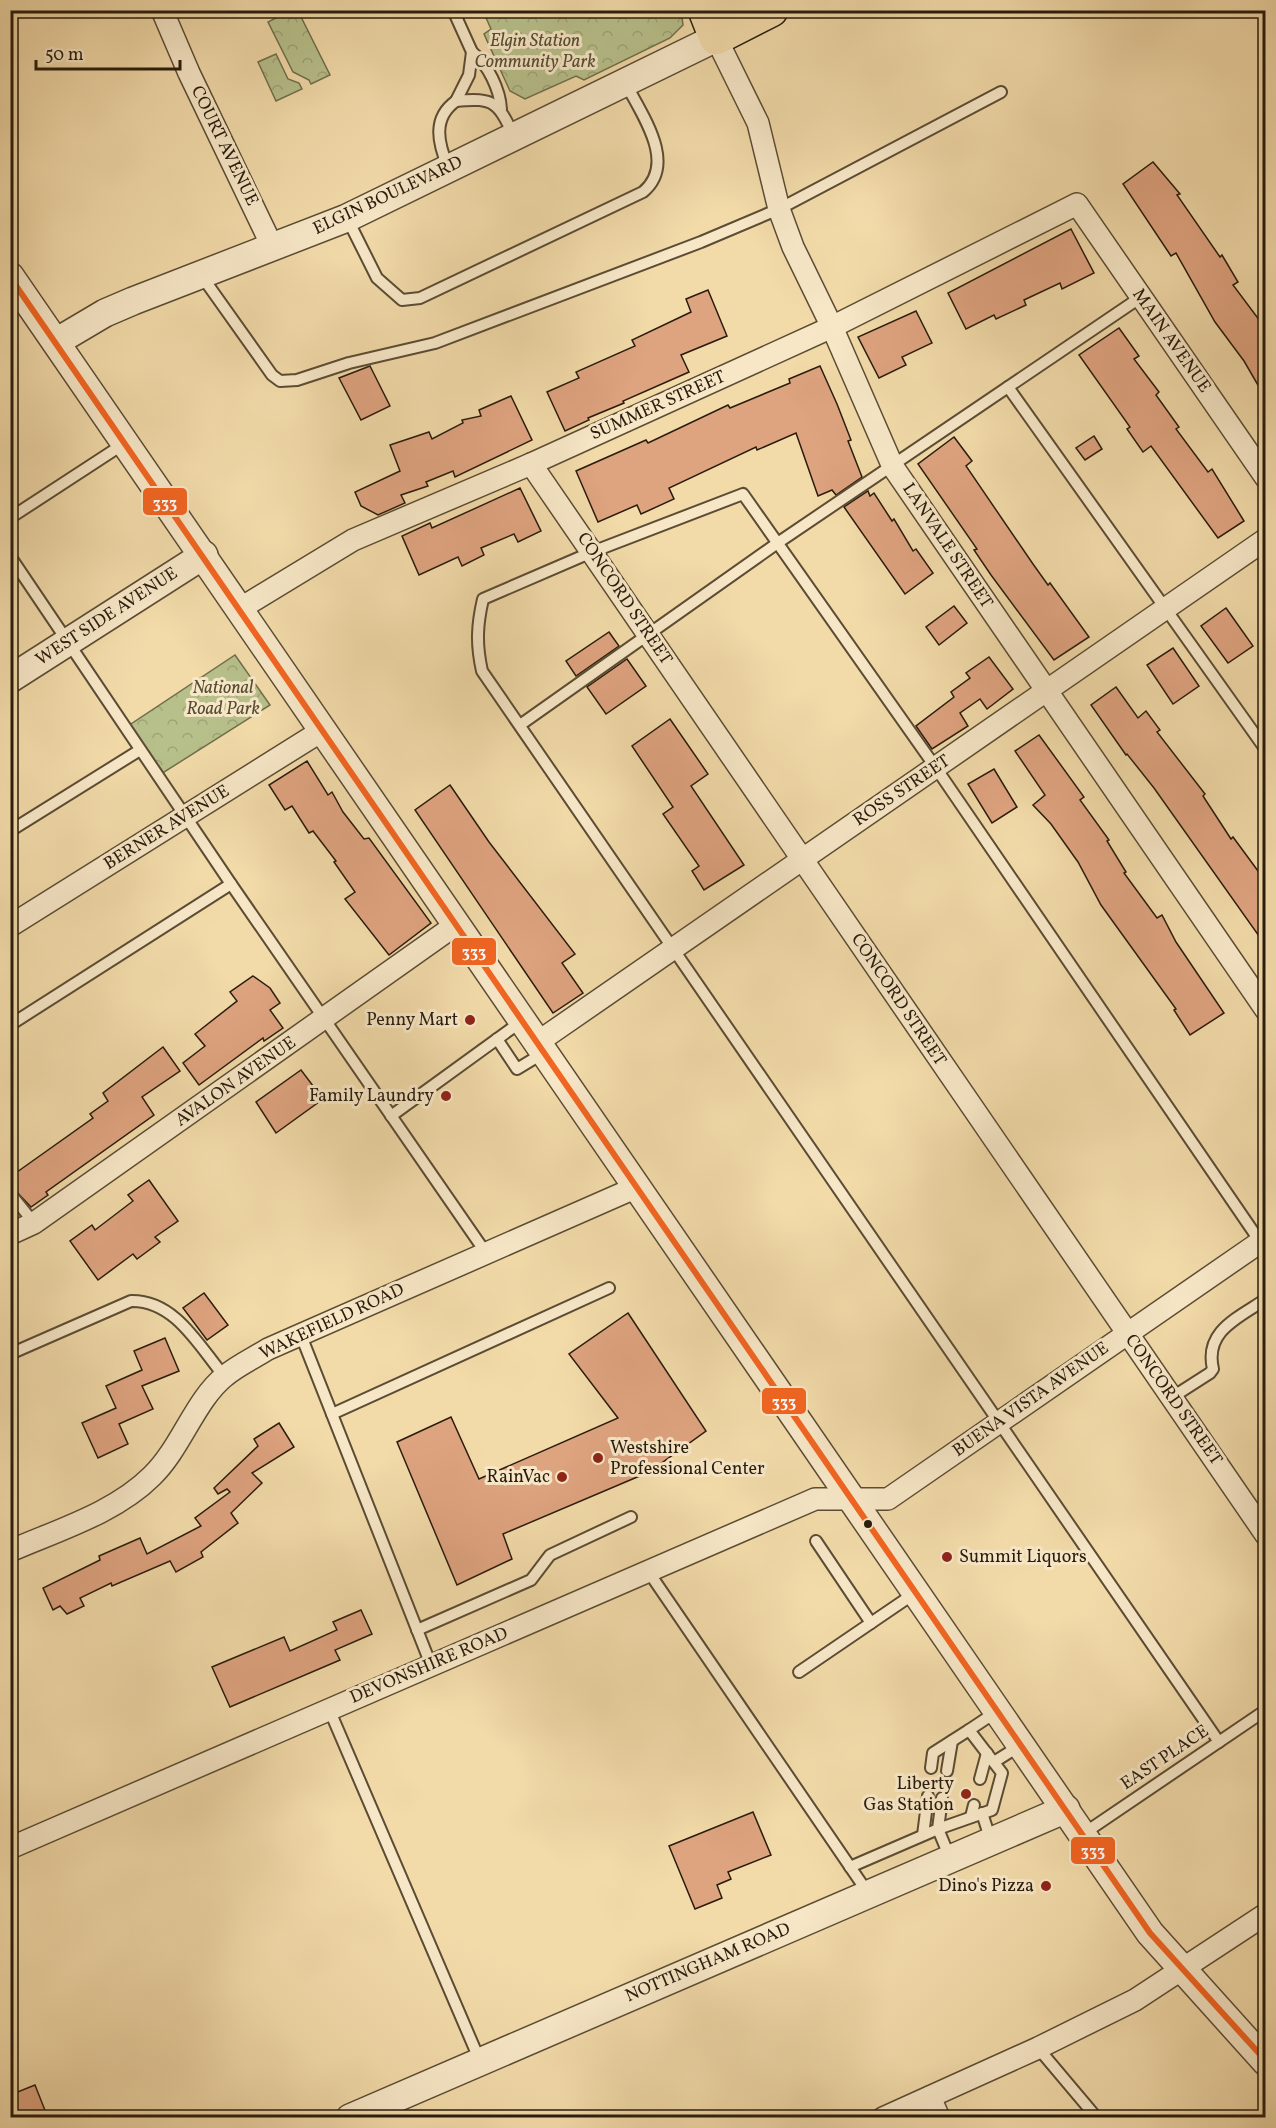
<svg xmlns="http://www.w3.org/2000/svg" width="1276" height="2128" font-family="Vollkorn,serif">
<defs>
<pattern id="park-crowns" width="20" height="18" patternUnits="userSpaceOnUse" patternTransform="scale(1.5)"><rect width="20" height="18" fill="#b7c08b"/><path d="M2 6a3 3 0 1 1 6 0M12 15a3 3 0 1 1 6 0" fill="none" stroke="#9da477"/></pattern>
</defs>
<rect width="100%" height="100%" fill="#f2daa9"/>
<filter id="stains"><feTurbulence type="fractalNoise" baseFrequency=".00333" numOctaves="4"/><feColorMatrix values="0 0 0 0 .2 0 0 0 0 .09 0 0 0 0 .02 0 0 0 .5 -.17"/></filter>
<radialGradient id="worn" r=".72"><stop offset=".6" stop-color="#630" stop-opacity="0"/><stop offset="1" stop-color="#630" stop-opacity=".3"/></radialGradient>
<!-- park -->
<g fill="url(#park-crowns)" stroke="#706e4c" stroke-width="1.5">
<path d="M291,10L298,11L330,75L311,84L309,80L293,72L268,22Z"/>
<path d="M681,10L683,25L670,38L584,80L576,76L525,99L510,91L484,34L491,29L483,11Z"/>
<path d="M276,54L288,79L299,83L302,89L276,101L258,62Z"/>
<path d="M235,655L270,705L161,774L128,726Z"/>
</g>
<!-- building -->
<g fill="#dea37f" stroke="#291c0d" stroke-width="1.5">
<path d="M1153,162L1180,194L1177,195L1220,257L1222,255L1238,282L1233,285L1266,329V399L1244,361L1215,322L1176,253L1171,256L1123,184Z"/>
<path d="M1071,229L1094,273L1062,289L1060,283L1024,300L1026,305L996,319L994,315L966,329L948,293Z"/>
<path d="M708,290L727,336L681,355L689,372L623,401L624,403L588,418L589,420L565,431L547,392L579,378L576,372L635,346L632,340L691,312L686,299Z"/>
<path d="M916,311L932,343L902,357L906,365L879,378L858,337Z"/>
<path d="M1119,328L1139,356L1134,359L1159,392L1156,395L1179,427L1176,429L1208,472L1212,469L1244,521L1218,538L1151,446L1143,452L1127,429L1130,427L1079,355Z"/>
<path d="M370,366L390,406L361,420L339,378Z"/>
<path d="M820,366L837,404L851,440L848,441L862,477L836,495L832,490L818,496L796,433L757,450L756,447L669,488L674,499L641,514L637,505L598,522L576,471L646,440L648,443L728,405L730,408L790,383L789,379Z"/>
<path d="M511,396L532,440L455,477L453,471L426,482L428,486L401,495L405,503L378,515L361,506L355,492L400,471L390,445L429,432L432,439L463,423L462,420L481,416L479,410Z"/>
<path d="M1094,436L1102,449L1085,460L1076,448Z"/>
<path d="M954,437L972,461L966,466L1033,564L1048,585L1050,583L1089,637L1054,660L991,575L974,550L977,549L918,464Z"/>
<path d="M520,488L541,531L518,542L514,534L481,548L484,555L462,566L458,557L419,575L402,536L430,523L432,528Z"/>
<path d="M868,491L870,496L874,493L892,521L894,519L913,551L916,549L933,573L905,594L844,507Z"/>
<path d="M954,606L967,623L939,645L926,627Z"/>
<path d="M1226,608L1253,646L1228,663L1201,626Z"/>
<path d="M609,632L619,646L576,676L566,661Z"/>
<path d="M1173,648L1199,686L1173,704L1147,665Z"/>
<path d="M989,657L1013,689L987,709L980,699L960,713L968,726L932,749L916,726L954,697L951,692L970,678L966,673Z"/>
<path d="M627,659L646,686L606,714L587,687Z"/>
<path d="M1116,687L1138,718L1146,711L1160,730L1157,732L1205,794L1203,796L1231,839L1233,837L1258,871L1266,866V946L1154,788L1127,754L1126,755L1091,705Z"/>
<path d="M670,719L708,774L691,786L744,865L704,890L692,871L699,866L663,814L673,807L632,746Z"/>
<path d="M1039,735L1084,797L1080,800L1109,840L1107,841L1126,872L1124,873L1157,918L1162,915L1176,942L1224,1013L1190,1035L1174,1010L1176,1009L1101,905L1078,862L1051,824L1033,805L1045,795L1015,751Z"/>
<path d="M307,761L328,795L332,792L343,812L364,839L369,838L431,923L389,955L345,899L355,892L334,862L336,861L313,831L309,833L292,806L285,810L269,785Z"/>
<path d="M994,769L1017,807L992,823L968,784Z"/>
<path d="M450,785L489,842L575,954L562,963L583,993L553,1013L415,810Z"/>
<path d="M253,976L270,988L280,1003L270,1010L283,1028L264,1041L263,1038L199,1085L183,1063L205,1046L195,1034L237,1001L230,992Z"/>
<path d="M163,1047L180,1071L142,1097L154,1115L46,1192L48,1195L31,1207L11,1186L10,1177L93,1118L90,1114L108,1101L103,1093Z"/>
<path d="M301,1070L323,1099L276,1133L256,1102Z"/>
<path d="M149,1180L178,1221L155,1237L160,1242L137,1259L133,1254L98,1280L70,1241L92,1225L95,1230L133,1201L128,1195Z"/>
<path d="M204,1293L228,1325L207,1340L183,1308Z"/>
<path d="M628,1313L706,1431L649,1472L503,1534L512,1559L457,1585L397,1442L451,1417L479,1479L618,1418L569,1354Z"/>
<path d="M165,1338L179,1371L142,1386L153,1409L119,1424L128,1444L98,1458L82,1423L116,1408L106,1386L142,1370L134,1351Z"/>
<path d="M279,1423L294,1447L252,1473L262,1483L231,1513L238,1523L201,1552L203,1557L176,1572L170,1561L112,1586L111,1583L80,1598L84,1606L67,1614L60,1606L53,1610L43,1588L100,1560L99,1556L140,1538L147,1554L201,1526L195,1518L230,1492L227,1489L218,1494L214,1488L258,1446L254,1439Z"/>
<path d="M361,1610L372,1634L335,1650L340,1660L230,1707L212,1667L284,1637L290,1651L337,1630L333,1622Z"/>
<path d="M753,1812L771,1855L728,1872L731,1879L717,1885L722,1898L695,1909L669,1846Z"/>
<path d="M35,2085L48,2118H10V2095Z"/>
</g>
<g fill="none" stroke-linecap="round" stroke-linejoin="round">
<!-- service casing -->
<g stroke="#5b4c34" stroke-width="14">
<g id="service">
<path d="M453,10L472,52"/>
<path d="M456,101L469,75L472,52C488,64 500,90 501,109"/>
<path d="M448,167C438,143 432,118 456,101C495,97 498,103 514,136"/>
<path d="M347,218L377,278L402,300L420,298L643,192C678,163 641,114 625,82"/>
<path d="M201,275L272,375L280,381L297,380L349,363L435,343L701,242L779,209L1001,92"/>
<path d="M1008,387L1266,750"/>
<path d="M10,518L125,443"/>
<path d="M10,556L231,884L486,1253"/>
<path d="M520,725L779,542L1141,297"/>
<path d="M10,831L140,750"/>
<path d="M10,1025L231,884"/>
<path d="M497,1039L517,1069L545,1052"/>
<path d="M391,1116L522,1021"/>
<path d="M10,1193L34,1223"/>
<path d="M300,1333L431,1665"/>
<path d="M10,1354L131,1301C175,1300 199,1346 224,1376"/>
<path d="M1171,1398L1210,1373L1213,1369C1204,1331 1238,1318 1266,1299"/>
<path d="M332,1414L609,1288"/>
<path d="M816,1541L871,1623"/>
<path d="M648,1571L868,1893"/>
<path d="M417,1630L531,1580L550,1555L631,1517"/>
<path d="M799,1672L915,1593"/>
<path d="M329,1709L480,2061"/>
<path d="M969,1730L996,1712"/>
<path d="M1219,1742L482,671C476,644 477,625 483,599L592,552L743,494L936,768L1261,1243"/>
<path d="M994,1762L1021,1745"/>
<path d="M931,1768L933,1753L969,1730L1002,1773L992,1810L938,1829L950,1858"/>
<path d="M947,1771L952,1741"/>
<path d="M980,1779L987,1753"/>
<path d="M982,1813L991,1841"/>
<path d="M971,1817L974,1805"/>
<path d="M1083,1834L1266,1710"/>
<path d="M923,1835L928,1796"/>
<path d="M850,1867L938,1829L942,1798"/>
<path d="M1038,2048L1097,2118"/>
</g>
</g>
<!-- minor casing -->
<g stroke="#5b4c34" stroke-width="24">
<g id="minor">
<path d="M162,10L189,73L273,248"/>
<path d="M716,38L758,123L779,209L793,247L832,327L893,467L1266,1010"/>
<path d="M531,464L1266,1535"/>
<path d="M241,608L353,540L531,464L832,327L1077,204L1266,478"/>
<path d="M10,926L323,730"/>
<path d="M538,1042L1266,539"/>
<path d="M10,1234L34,1223L457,924"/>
<path d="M10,1551C58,1530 115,1513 152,1476C181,1448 195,1400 225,1376C238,1365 254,1358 268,1349L637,1187"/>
<path d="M10,1848L815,1499H888L1266,1238"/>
<path d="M930,2097L939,2118"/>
<path d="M883,2118L1038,2048L1135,2000L1266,1914"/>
</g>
</g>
<!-- tertiary casing -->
<g stroke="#5b4c34" stroke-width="30">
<g id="tertiary">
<path d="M10,276L1150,1933L1266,2062"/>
<path d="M56,342L105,313L133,301L347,218L716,38"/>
<path d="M10,679L204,555"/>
<path d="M350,2118L1066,1809"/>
</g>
</g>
<!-- primary casing -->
<g stroke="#291c0d" stroke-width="36">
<path id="primary" d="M705,10L716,38L771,10"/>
</g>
<!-- service -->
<use href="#service" stroke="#f7e7c7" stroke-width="10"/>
<!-- minor -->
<use href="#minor" stroke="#f7e7c7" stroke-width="21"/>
<!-- tertiary -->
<use href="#tertiary" stroke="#f7e7c7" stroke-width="27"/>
<!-- primary -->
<use href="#primary" stroke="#f2daa9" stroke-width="33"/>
<!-- bus-1 casing -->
<g stroke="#f7e7c7" stroke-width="10">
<path id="bus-1" d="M10,277L1150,1933L1266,2061"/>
</g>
<!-- bus-1 -->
<use href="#bus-1" stroke="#f26522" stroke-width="6"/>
</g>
<!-- markers -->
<g fill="#8f2418" stroke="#f7e7c7" stroke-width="2">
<circle cx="470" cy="1020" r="6"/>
<circle cx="446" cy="1096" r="6"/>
<circle cx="598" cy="1458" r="6"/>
<circle cx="562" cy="1477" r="6"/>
<circle cx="947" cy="1557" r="6"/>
<circle cx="966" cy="1794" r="6"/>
<circle cx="1046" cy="1886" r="6"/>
</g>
<circle fill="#291c0d" stroke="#f7e7c7" stroke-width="2" cx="868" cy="1524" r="5"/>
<g text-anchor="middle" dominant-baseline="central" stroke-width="6" stroke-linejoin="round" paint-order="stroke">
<!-- park labels -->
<g font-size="18" font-style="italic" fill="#544d33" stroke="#f7e7c7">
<text x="535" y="41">Elgin Station<tspan x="535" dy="21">Community Park</tspan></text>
<text x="223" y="688">National<tspan x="223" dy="21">Road Park</tspan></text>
</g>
<!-- street labels -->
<g font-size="18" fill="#291c0d" stroke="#f7e7c7">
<text transform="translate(224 146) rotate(64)">COURT AVENUE</text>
<text transform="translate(388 196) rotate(-25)">ELGIN BOULEVARD</text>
<text transform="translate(1171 341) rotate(55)">MAIN AVENUE</text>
<text transform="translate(658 406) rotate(-24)">SUMMER STREET</text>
<text transform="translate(947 546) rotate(56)">LANVALE STREET</text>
<text transform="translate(624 599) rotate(56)">CONCORD STREET</text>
<text transform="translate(107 617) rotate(-33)">WEST SIDE AVENUE</text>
<text transform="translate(902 791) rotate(-34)">ROSS STREET</text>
<text transform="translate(167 828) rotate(-32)">BERNER AVENUE</text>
<text transform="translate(898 1000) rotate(56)">CONCORD STREET</text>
<text transform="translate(236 1082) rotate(-35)">AVALON AVENUE</text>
<text transform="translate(332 1322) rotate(-25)">WAKEFIELD ROAD</text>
<text transform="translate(1031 1400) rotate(-35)">BUENA VISTA AVENUE</text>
<text transform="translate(1173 1400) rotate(55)">CONCORD STREET</text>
<text transform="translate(429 1666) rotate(-23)">DEVONSHIRE ROAD</text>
<text transform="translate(1165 1758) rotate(-34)">EAST PLACE</text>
<text transform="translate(708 1963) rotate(-23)">NOTTINGHAM ROAD</text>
</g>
<!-- poi labels -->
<g font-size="18" fill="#291c0d" stroke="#f7e7c7" text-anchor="end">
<text x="458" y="1020">Penny Mart</text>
<text x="434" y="1096">Family Laundry</text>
<text x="610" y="1448" text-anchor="start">Westshire<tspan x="610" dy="21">Professional Center</tspan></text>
<text x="550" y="1477">RainVac</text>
<text x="959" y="1557" text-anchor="start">Summit Liquors</text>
<text x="954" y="1784">Liberty<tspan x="954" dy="21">Gas Station</tspan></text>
<text x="1034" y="1886">Dino's Pizza</text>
</g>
</g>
<g stroke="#f7e7c7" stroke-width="2">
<rect x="142" y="487" width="46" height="29" rx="6" fill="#f26522"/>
<rect x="451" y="937" width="46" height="29" rx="6" fill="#f26522"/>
<rect x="761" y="1387" width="46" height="28" rx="6" fill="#f26522"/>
<rect x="1070" y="1836" width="46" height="29" rx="6" fill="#f26522"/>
</g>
<g font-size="16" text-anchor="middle" font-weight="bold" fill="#fff">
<text x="165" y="508">333</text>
<text x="474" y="957">333</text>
<text x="784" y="1407">333</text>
<text x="1093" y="1856">333</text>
</g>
<!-- margin -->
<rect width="1276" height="2128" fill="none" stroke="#f2daa9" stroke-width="36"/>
<rect x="12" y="12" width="1252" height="2104" fill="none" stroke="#291c0d" stroke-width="3"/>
<rect x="18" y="18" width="1240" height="2092" fill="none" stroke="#291c0d" stroke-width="1.5"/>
<!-- scale -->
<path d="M36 60v9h144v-9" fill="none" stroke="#291c0d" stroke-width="3"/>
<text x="45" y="60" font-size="18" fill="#291c0d" stroke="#f7e7c7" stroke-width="4.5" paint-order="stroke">50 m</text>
<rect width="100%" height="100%" filter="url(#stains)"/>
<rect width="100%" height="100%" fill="url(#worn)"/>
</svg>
